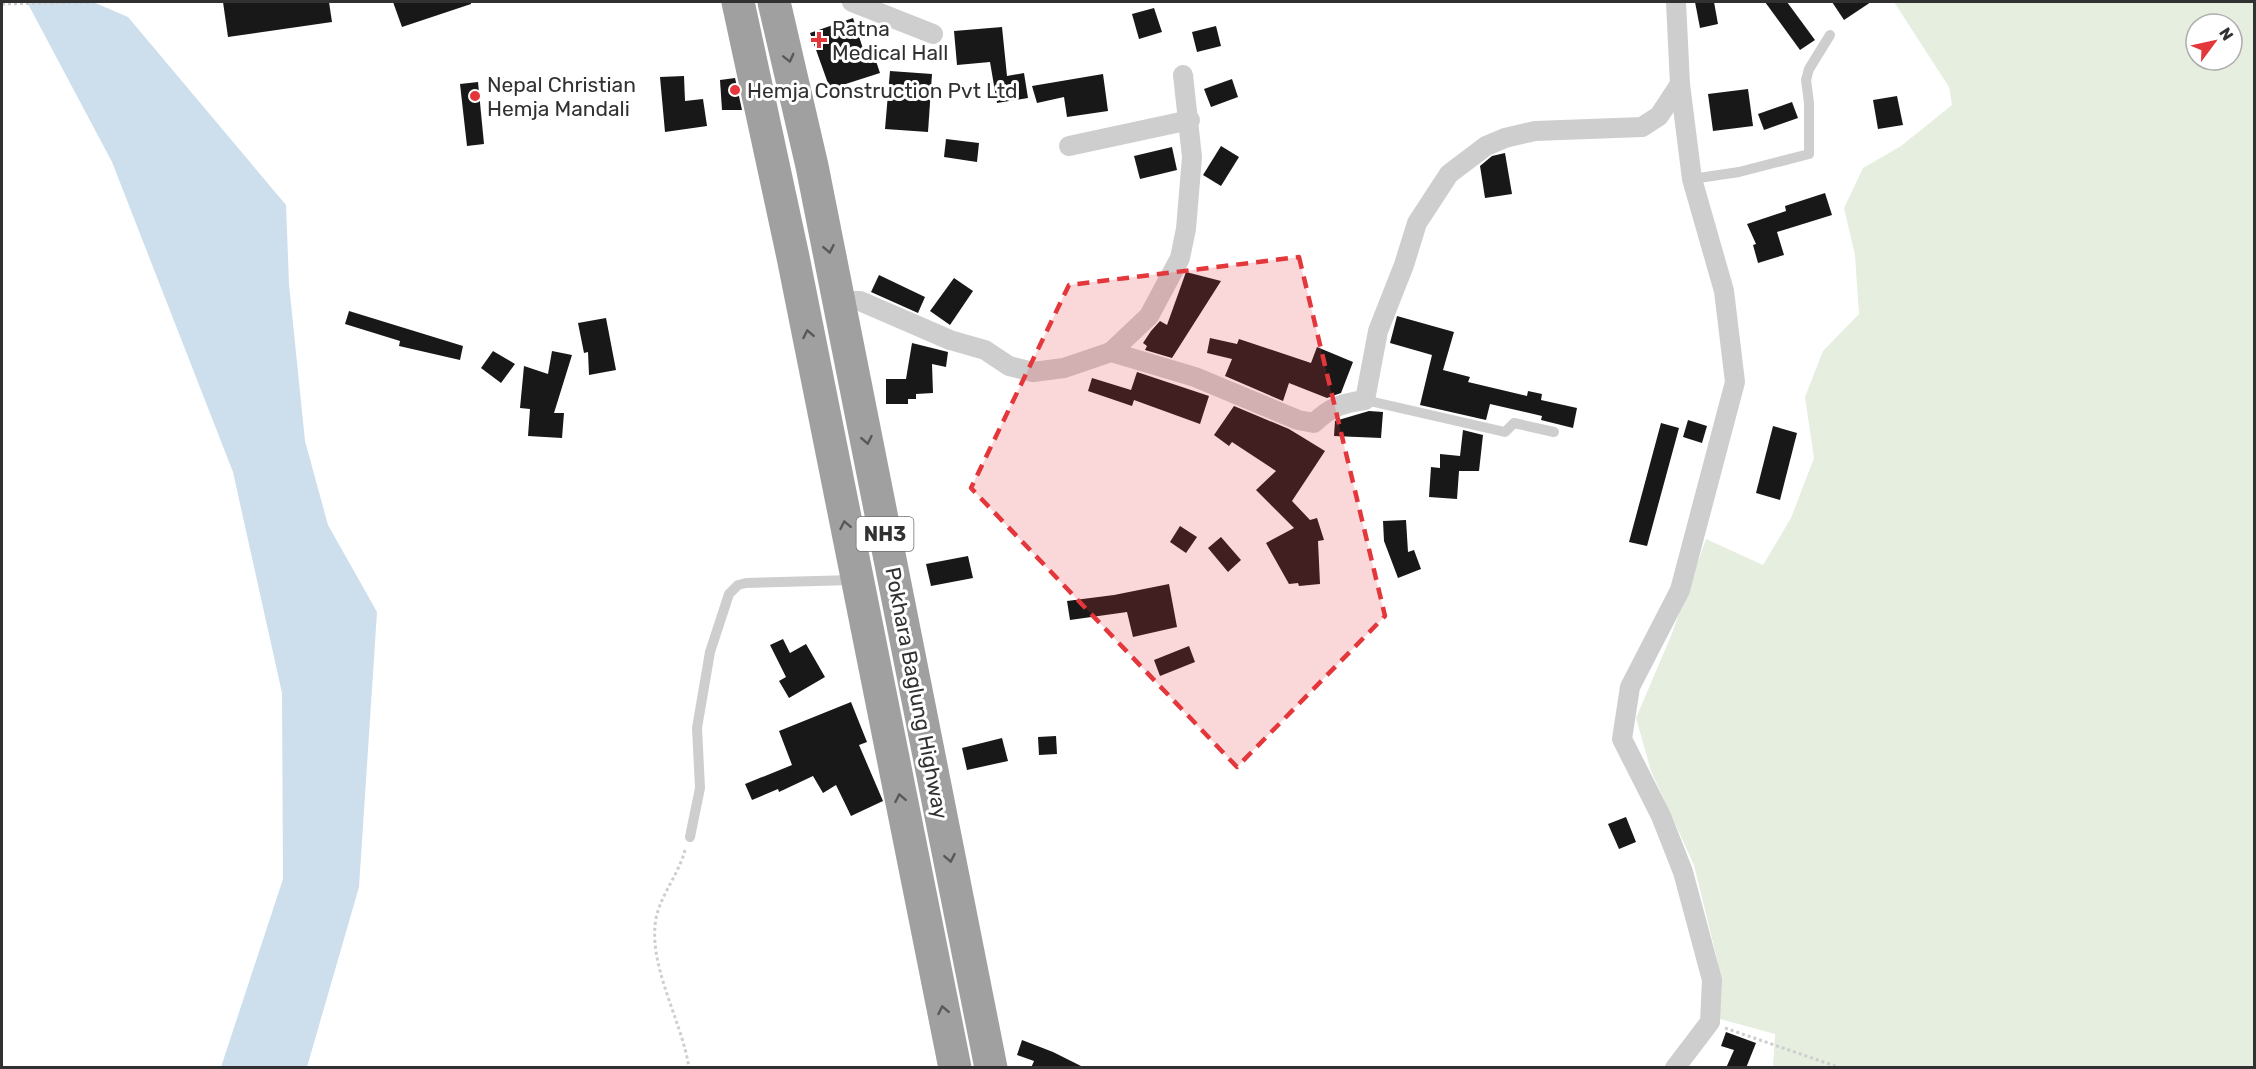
<svg xmlns="http://www.w3.org/2000/svg" width="2256" height="1069" font-family="Rubik,sans-serif">
<rect width="100%" height="100%" fill="#fff"/>
<!-- green -->
<path fill="#e6eee0" fill-rule="evenodd" d="M1894,2H2254V1067H1773L1775,1034L1720,1019L1718,963L1694,865L1651,771L1636,718L1671,636L1706,539L1763,565L1791,518L1814,458L1805,397L1823,351L1859,314L1855,255L1844,208L1863,168L1901,146L1952,105L1949,87ZM2196,24H2232V60H2196Z"/>
<!-- water -->
<path fill="#cddfed" d="M27,2H93L128,17L286,205L289,284L305,441L328,525L377,612L359,887L307,1067H221L283,879L282,693L233,472L112,162Z"/>
<!-- building -->
<g fill="#181818">
<path d="M223,2H329L332,22L228,37Z"/>
<path d="M393,2H471V4L402,27Z"/>
<path d="M1695,2H1714L1718,24L1700,28Z"/>
<path d="M1765,2H1787L1815,40L1800,50Z"/>
<path d="M1832,2H1871L1844,20Z"/>
<path d="M1154,8L1162,32L1139,39L1132,14Z"/>
<path d="M853,18L867,61L875,58L880,73L830,89L810,33Z"/>
<path d="M1216,26L1221,46L1197,52L1192,32Z"/>
<path d="M1002,27L1007,76L1024,73L1028,98L997,103L990,62L957,65L954,31Z"/>
<path d="M890,71L932,74L928,132L885,129Z"/>
<path d="M1103,74L1108,111L1067,117L1064,97L1037,103L1032,86Z"/>
<path d="M684,76L685,101L703,99L707,126L665,132L660,77Z"/>
<path d="M735,78L742,110H722L720,80Z"/>
<path d="M1232,79L1238,97L1211,107L1204,89Z"/>
<path d="M478,82L484,144L467,146L460,84Z"/>
<path d="M1748,89L1753,126L1713,131L1708,94Z"/>
<path d="M1897,96L1903,125L1878,129L1873,100Z"/>
<path d="M1792,102L1798,118L1764,130L1758,114Z"/>
<path d="M946,139L979,143L977,162L944,157Z"/>
<path d="M1221,146L1239,157L1221,186L1203,175Z"/>
<path d="M1172,147L1177,170L1140,179L1134,156Z"/>
<path d="M1505,153L1512,194L1485,198L1480,166L1492,156Z"/>
<path d="M1825,193L1832,215L1777,232L1784,255L1758,263L1753,245L1756,244L1747,224L1786,211L1785,206Z"/>
<path d="M1186,272L1221,281L1172,358L1145,350L1147,346L1143,343L1151,331L1160,321L1167,325Z"/>
<path d="M879,275L925,297L918,313L871,292Z"/>
<path d="M954,278L973,291L950,325L930,311Z"/>
<path d="M349,311L463,346L460,360L399,346L400,341L345,324Z"/>
<path d="M1397,316L1454,332L1443,370L1470,377L1468,382L1527,396L1528,391L1542,394L1541,400L1577,408L1573,428L1541,420L1542,416L1490,404L1486,420L1420,405L1432,355L1390,343Z"/>
<path d="M606,318L616,370L589,375L588,352L584,353L578,323Z"/>
<path d="M1210,338L1237,344L1239,339L1311,363L1317,347L1353,362L1341,393L1327,398L1289,383L1283,401L1225,376L1232,359L1207,353Z"/>
<path d="M912,343L948,352L946,367L932,364L933,393L916,394V399H908V404H886V379H906Z"/>
<path d="M493,351L515,364L501,383L481,368Z"/>
<path d="M552,351L572,355L554,413H564L562,438L528,436L530,409L520,408L524,366L548,374Z"/>
<path d="M1137,372L1209,396L1200,424L1134,400L1132,406L1088,391L1092,378L1131,390Z"/>
<path d="M1234,406L1289,429L1325,451L1292,501L1310,520L1317,518L1324,540L1318,541L1320,584L1299,586L1298,583L1289,584L1266,543L1294,528L1256,490L1276,471L1232,442L1229,446L1214,435Z"/>
<path d="M1369,411L1383,412L1381,438L1334,436L1335,421Z"/>
<path d="M1688,420L1707,426L1702,443L1683,437Z"/>
<path d="M1661,423L1679,428L1647,546L1629,542Z"/>
<path d="M1773,426L1797,433L1780,500L1756,493Z"/>
<path d="M1463,430L1483,435L1479,471H1459L1457,499L1429,497L1431,467L1440,468V454L1460,456Z"/>
<path d="M1406,520L1408,552L1414,550L1421,569L1398,578L1384,541L1383,521Z"/>
<path d="M1180,526L1197,537L1186,553L1170,542Z"/>
<path d="M1221,537L1241,560L1228,572L1208,548Z"/>
<path d="M968,556L973,578L931,586L926,564Z"/>
<path d="M1169,584L1177,627L1133,637L1127,612L1070,620L1067,601L1114,595Z"/>
<path d="M783,639L790,653L806,644L825,677L789,698L779,681L786,677L770,645Z"/>
<path d="M1189,646L1195,662L1160,676L1154,660Z"/>
<path d="M851,702L867,742L859,745L883,801L851,816L836,785L823,793L813,776L779,792L778,789L752,800L745,784L792,765L779,731Z"/>
<path d="M1056,736L1057,754L1039,755L1038,737Z"/>
<path d="M1002,738L1008,761L967,770L962,748Z"/>
<path d="M1626,817L1636,842L1619,849L1608,824Z"/>
<path d="M1726,1032L1756,1043L1746,1068H1726L1734,1050L1721,1046Z"/>
<path d="M1022,1040L1053,1052L1085,1068H1031L1034,1061L1017,1055Z"/>
</g>
<g fill="none" stroke-linecap="round" stroke-linejoin="round">
<!-- path -->
<g stroke="#cecece" stroke-width="3" stroke-dasharray="3 3" stroke-linecap="butt">
<path d="M2,4L95,2"/>
<path d="M685,850C679,873 663,892 657,914C645,961 682,1020 689,1068"/>
<path d="M1725,1028L1841,1068"/>
</g>
<!-- service -->
<g stroke="#cecece" stroke-width="10">
<path d="M1692,179L1739,172L1809,154V103L1806,80L1809,69L1830,35"/>
<path d="M1365,400L1505,432L1514,423L1554,432"/>
<path d="M690,837L700,788L697,728L710,652L729,594L738,585L746,583L853,580"/>
</g>
<!-- minor -->
<g stroke="#cecece" stroke-width="20">
<path d="M852,2L933,34"/>
<path d="M1069,146L1190,120"/>
<path d="M839,301H860L950,340L985,350L1009,366L1033,372L1064,368L1111,352L1195,377L1298,420L1314,423C1330,407 1343,403 1365,400L1378,331L1404,265L1417,223L1449,174L1486,146L1505,138L1535,131L1642,127L1659,116L1680,84"/>
<path d="M1111,352L1149,316L1180,258L1186,229L1192,157L1183,75"/>
<path d="M1675,1068L1710,1022L1712,980L1683,872L1661,816L1622,739L1630,687L1680,590L1735,382L1724,291L1692,179L1680,84L1676,2"/>
</g>
<!-- trunk -->
<g stroke="#a0a0a0" stroke-width="33">
<path d="M738,2L793,257L955,1068"/>
<path d="M774,2L812,166L991,1068"/>
</g>
</g>
<!-- one-way arrows -->
<defs><path id="oneway-chevron" d="M-2-3.5L2.5 0L-2 3.5" fill="none" stroke-width="1.6" stroke-linecap="round" stroke-linejoin="round" transform="scale(1.5)"/></defs>
<g stroke="#585858">
<use href="#oneway-chevron" transform="translate(789 58) rotate(76)"/>
<use href="#oneway-chevron" transform="translate(829 249) rotate(79)"/>
<use href="#oneway-chevron" transform="translate(808 334) rotate(-101)"/>
<use href="#oneway-chevron" transform="translate(867 440) rotate(79)"/>
<use href="#oneway-chevron" transform="translate(845 525) rotate(-101)"/>
<use href="#oneway-chevron" transform="translate(900 798) rotate(-101)"/>
<use href="#oneway-chevron" transform="translate(950 858) rotate(79)"/>
<use href="#oneway-chevron" transform="translate(943 1010) rotate(-101)"/>
</g>
<!-- marked area -->
<path fill="#e4373c" fill-opacity="0.2" stroke="#e4373c" stroke-width="4.5" stroke-dasharray="12 8" stroke-linejoin="round" d="M1299,257L1385,616L1237,767L971,488L1069,285Z"/>
<!-- markers -->
<g fill="#e4373c" stroke="#fff" stroke-width="2">
<path d="M816 31h6v6h6v6h-6v6h-6v-6h-6v-6h6z"/>
<circle cx="735" cy="90" r="6"/>
<circle cx="475" cy="96" r="6"/>
</g>
<g text-anchor="middle" dominant-baseline="central" stroke-width="6" stroke-linejoin="round" paint-order="stroke">
<!-- shield labels -->
<rect fill="#fff" stroke="#6f6f6f" stroke-width="1.5" x="856.5" y="517" width="57" height="34" rx="4.5"/>
<g font-size="20" font-weight="bold" fill="#313131">
<text x="885" y="534">NH3</text>
</g>
<!-- poi labels -->
<g font-size="21" fill="#313131" stroke="#fff" text-anchor="start">
<text x="832" y="28">Ratna<tspan x="832" dy="24">Medical Hall</tspan></text>
<text x="487" y="84">Nepal Christian<tspan x="487" dy="24">Hemja Mandali</tspan></text>
<text x="747" y="90">Hemja Construction Pvt Ltd</text>
</g>
<!-- street labels -->
<g font-size="21" fill="#313131" stroke="#fff">
<text transform="translate(917 693) rotate(79)">Pokhara Baglung Highway</text>
</g>
</g>
<!-- border -->
<rect width="2256" height="1069" fill="none" stroke="#313131" stroke-width="6"/>
<!-- north arrow -->
<g transform="translate(2214 42) rotate(57)"><circle r="28" fill="#ffffff" stroke="#adadad" stroke-width="1.5"/>
<path d="M0-4.5L10 22L0 15L-10 22Z" fill="#e4373c"/>
<text y="-9" font-size="16" font-weight="bold" text-anchor="middle" fill="#313131">N</text>
</g>
</svg>
